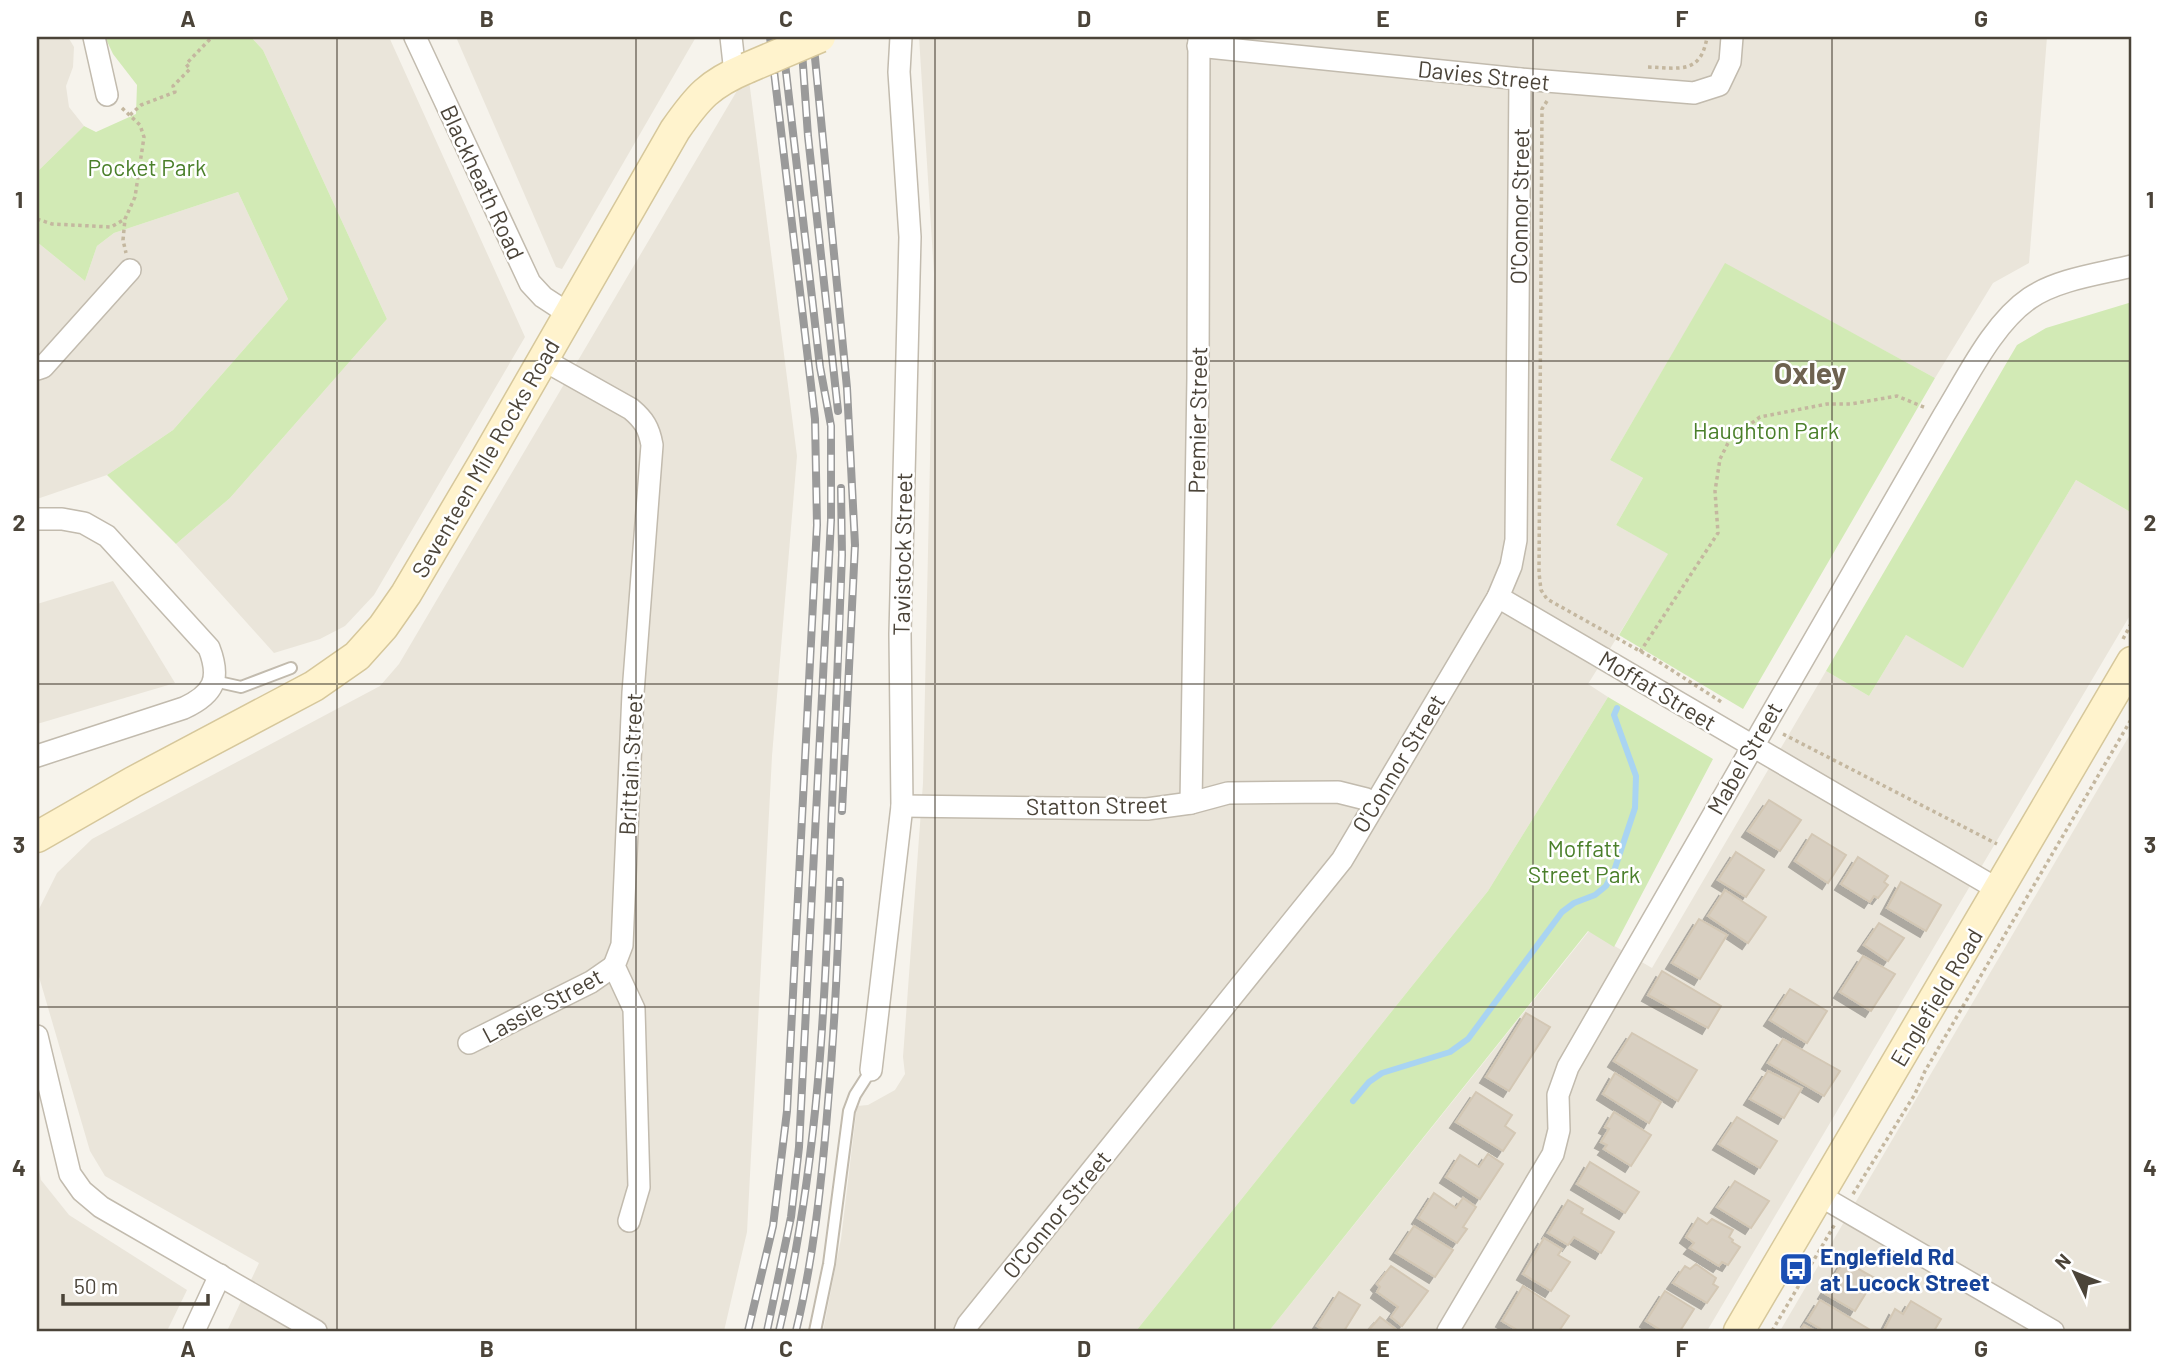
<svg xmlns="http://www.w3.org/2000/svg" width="2169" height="1368" font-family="Barlow,sans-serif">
<defs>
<filter id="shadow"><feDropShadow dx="-6" dy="6" stdDeviation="0" flood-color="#0004"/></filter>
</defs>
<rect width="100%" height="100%" fill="#f6f3ec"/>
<!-- residential -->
<g fill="#eae5da">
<path d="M37,37H68L74,47L73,67L66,86L69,107L84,126L39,170H37Z"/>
<path d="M251,37H389L525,337L374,595L345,626L320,639L274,653L176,544L230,498L387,319L263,50Z"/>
<path d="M456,37H696L562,269L556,267Z"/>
<path d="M919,37H2047L2029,263L1993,283L1935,378L1725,264L1610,460L1643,478L1616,525L1669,554L1588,684L1608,697L1488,891L1136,1331H823L841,1239L857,1106L868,1105L895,1090L905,1074L903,1057L923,783L934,274Z"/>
<path d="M749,80L797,456L772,756L747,1232L724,1331H227L259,1263L105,1176L90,1151L37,970V913L57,873L92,839L380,686L399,664L741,84Z"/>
<path d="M238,192L288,299L173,430L107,475L37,499V242L85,281L97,246L114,233Z"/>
<path d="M2076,480L2132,513V612L1707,1331H1269L1589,931L1652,968L1826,671L1869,696L1906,635L1963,667Z"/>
<path d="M113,581L175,683L37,724V604Z"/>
<path d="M2132,731V1331H1780Z"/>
<path d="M37,1159L41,1180L69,1215L187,1290L167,1331H37Z"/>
</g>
<!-- green -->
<g fill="#d2eab5">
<path d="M105,37H251L263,50L387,319L230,498L176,544L107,475L173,430L288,299L238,192L114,233L97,246L85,281L37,242V170H39L84,126L96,132L136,114L137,85L113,54Z"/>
<path d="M1725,263L1935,378L1743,709L1619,635L1668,554L1616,525L1643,478L1610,460Z"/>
<path d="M2132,302V513L2076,480L1963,668L1906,635L1869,696L1826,671L2017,345L2046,328Z"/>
<path d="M1608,697L1713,759L1614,947L1588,931L1269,1331H1136L1488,891Z"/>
</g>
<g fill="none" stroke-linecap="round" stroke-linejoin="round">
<!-- stream -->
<path stroke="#a9d4f2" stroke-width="6" d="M1353,1101L1369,1082L1382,1073L1450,1052L1468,1039L1562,912L1574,903L1595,895L1606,886L1614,871L1635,808L1636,776L1614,715L1617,708"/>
</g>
<!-- building -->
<g fill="#d8cfc1" stroke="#d3c7b4" stroke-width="2" filter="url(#shadow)">
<path d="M1769,800L1801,820L1780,851L1748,831Z"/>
<path d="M1812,834L1846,855L1828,883L1795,861Z"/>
<path d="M1736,852L1764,870L1746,897L1718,880Z"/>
<path d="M1858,857L1888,876L1884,882L1888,885L1878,898L1874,896L1870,902L1841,884Z"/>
<path d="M1901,882L1941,905L1926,931L1887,908Z"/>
<path d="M1725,890L1766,917L1748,943L1708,916Z"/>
<path d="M1699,919L1727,935L1700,979L1672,963Z"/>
<path d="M1879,923L1904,938L1888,961L1864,945Z"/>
<path d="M1863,956L1895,974L1871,1011L1840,992Z"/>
<path d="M1662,971L1721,1006L1708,1028L1648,995Z"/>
<path d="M1790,989L1827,1011L1807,1043L1770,1020Z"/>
<path d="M1526,1013L1550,1027L1509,1091L1486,1077Z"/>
<path d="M1632,1033L1697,1070L1678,1101L1614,1061Z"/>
<path d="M1783,1039L1840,1071L1824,1096L1768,1063Z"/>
<path d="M1768,1071L1802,1088L1784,1118L1750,1099Z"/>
<path d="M1615,1073L1661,1102L1649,1123L1603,1094Z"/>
<path d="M1476,1092L1512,1115L1505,1126L1515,1133L1503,1151L1456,1122Z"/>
<path d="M1614,1112L1651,1135L1631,1166L1604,1149L1607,1145L1601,1142L1609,1129L1605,1127Z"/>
<path d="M1737,1117L1777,1141L1760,1168L1719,1144Z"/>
<path d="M1488,1154L1503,1164L1480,1199L1446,1177L1460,1155L1479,1167Z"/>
<path d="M1590,1162L1639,1192L1625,1213L1577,1184Z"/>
<path d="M1735,1181L1769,1201L1751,1228L1717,1207Z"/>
<path d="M1434,1193L1456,1208L1463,1198L1476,1207L1463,1227L1467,1229L1457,1243L1418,1218Z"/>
<path d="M1568,1200L1583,1209L1581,1213L1614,1232L1601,1253L1574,1237L1568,1245L1548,1233Z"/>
<path d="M1698,1218L1707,1224L1712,1219L1733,1230L1729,1237L1733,1240L1732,1242L1740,1247L1728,1265L1722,1262L1719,1266L1690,1248L1694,1243L1686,1237Z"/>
<path d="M1414,1226L1453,1250L1435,1277L1396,1253Z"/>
<path d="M1544,1238L1562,1249L1558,1255L1570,1262L1551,1291L1523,1274Z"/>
<path d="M1844,1261L1875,1278L1855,1311L1824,1293Z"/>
<path d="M1696,1264L1716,1278L1713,1284L1718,1287L1707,1303L1673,1283L1685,1266L1690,1269Z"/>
<path d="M1391,1266L1428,1291L1402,1326L1391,1317L1398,1307L1377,1292L1380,1287L1377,1284Z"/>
<path d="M1523,1286L1569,1316L1559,1331H1519L1502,1321Z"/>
<path d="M1665,1291L1694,1309L1680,1331H1662L1646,1321Z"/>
<path d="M1339,1292L1360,1305L1344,1331H1325L1317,1326Z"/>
<path d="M1820,1300L1872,1331H1824L1807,1321Z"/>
<path d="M1911,1301L1941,1319L1934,1331L1884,1330L1895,1309L1903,1314Z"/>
<path d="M1380,1317L1398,1331H1368Z"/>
<path d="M1804,1325L1815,1331H1800Z"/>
</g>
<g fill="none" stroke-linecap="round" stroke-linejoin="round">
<!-- lane casing -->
<g stroke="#c2bbae" stroke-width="14">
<g id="lane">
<path d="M214,681L241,687L291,668"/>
<path d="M815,1331L829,1264L849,1111L855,1095L871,1070"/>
</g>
</g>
<!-- street casing -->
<g stroke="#c2bbae" stroke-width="24">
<g id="street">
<path d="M94,37L107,95"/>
<path d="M415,37L530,283L543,297L569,314"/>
<path d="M731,37L735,73"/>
<path d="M1198,46L1520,79L1694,93L1719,85L1730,62L1732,37"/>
<path d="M542,359L631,409C644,420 649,428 652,445L633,693L622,945L614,966L634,1009L639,1187L629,1221"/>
<path d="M37,369L43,367L130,270"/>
<path d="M37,519H62L84,523L107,536L209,648C221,679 214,694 184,708L37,756"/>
<path d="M1498,597L1999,890"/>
<path d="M1191,803L1198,378L1199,37"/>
<path d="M902,806L1147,809L1191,803L1228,793L1338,792L1366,799L1373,804"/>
<path d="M37,1036L70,1174L82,1191L101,1207L316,1331"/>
<path d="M469,1043L591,982L614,966"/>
<path d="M871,1070L902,806L900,634L910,237L899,72L901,37"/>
<path d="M1819,1195L2053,1331"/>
<path d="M194,1331L220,1275"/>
<path d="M965,1331L968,1324L1342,860L1498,597L1511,566L1516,540L1520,79"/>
<path d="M1448,1331L1553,1154L1559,1130L1558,1095L1568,1067L1944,415C1967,378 1993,323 2030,298C2058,279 2100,274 2132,266"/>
</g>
</g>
<!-- secondary casing -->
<g stroke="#d6c79b" stroke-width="33">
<g id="secondary">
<path d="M37,837L133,782L314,686L357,656L383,627L406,594L483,464L675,130C698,97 709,84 747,68"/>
<path d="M1739,1331L2132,662"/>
</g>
</g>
<!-- path -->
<g stroke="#c4b79f" stroke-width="3.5" stroke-dasharray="3.5 3.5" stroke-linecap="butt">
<path d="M1648,67C1679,68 1701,75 1707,37"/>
<path d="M1547,101L1542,109L1539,573L1541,590L1547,599L1656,660L1723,703"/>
<path d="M122,108L140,125L144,137L135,197L125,219L123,240L126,253"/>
<path d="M130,115L141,105L175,92L173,86L190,69L186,64L212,37"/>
<path d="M37,219L52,224L111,227L125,219"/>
<path d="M2123,639L2132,622"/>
<path d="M1640,652L1718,533L1715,491L1720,459L1730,439L1760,417L1827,404H1851L1897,396L1926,408"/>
<path d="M1783,734L1997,844"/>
<path d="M1853,1194L1915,1094L1925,1071L2132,718"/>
<path d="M1772,1331L1835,1224"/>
</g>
<!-- lane -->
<use href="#lane" stroke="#fff" stroke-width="10"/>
<!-- street -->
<use href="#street" stroke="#fff" stroke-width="21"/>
<!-- secondary -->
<use href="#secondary" stroke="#fff3cd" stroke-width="30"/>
<!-- rail casing -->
<g stroke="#9a9a9a" stroke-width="8">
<g id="rail">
<path d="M801,37L808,136L838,411"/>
<path d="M813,37L847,388L855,545L842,811"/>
<path d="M748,1331L773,1226L787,1111L817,525L815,419L770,37"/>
<path d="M767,1331L791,1217L799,1147L831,520V426L820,367L782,37"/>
<path d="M779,1331C818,1168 826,999 831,831C835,739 839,647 842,555L841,488"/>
<path d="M796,1331C813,1260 821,1188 827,1115C834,1037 838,960 840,881"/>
</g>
</g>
<!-- rail -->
<use href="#rail" stroke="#fff" stroke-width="5" stroke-dasharray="16" stroke-linecap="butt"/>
<!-- secondary-bridge casing -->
<g stroke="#d6c79b" stroke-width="33" stroke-linecap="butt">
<path id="secondary-bridge" d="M747,68L820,37"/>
</g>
<!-- secondary-bridge -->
<use href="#secondary-bridge" stroke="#fff3cd" stroke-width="30"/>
</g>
<!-- grid -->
<path fill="none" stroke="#4b4439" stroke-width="2" stroke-opacity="0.55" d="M337,37V1331M636,37V1331M935,37V1331M1234,37V1331M1533,37V1331M1832,37V1331M37,361H2132M37,684H2132M37,1007H2132"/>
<!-- icons -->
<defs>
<g id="bus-square" transform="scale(1.75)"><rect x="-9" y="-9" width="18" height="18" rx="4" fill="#1a4fb4" stroke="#fff"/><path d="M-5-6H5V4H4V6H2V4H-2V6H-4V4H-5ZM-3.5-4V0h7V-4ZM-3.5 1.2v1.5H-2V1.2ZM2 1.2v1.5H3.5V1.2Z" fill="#fff"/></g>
</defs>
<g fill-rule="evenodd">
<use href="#bus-square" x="1796" y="1269"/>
</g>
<g text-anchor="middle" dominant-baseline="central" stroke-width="5" stroke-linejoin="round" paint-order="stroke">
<!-- street labels -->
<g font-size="23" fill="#4b4439" stroke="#fff">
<text transform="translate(1484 75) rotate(6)">Davies Street</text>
<text transform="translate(483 182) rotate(65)">Blackheath Road</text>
<text transform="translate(1519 206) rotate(-89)">O'Connor Street</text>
<text transform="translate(1197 420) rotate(-89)">Premier Street</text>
<text transform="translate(485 458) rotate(-60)">Seventeen Mile Rocks Road</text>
<text transform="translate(902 554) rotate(-89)">Tavistock Street</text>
<text transform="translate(1658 690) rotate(31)">Moffat Street</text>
<text transform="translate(1744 758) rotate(-60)">Mabel Street</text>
<text transform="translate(1398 763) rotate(-59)">O'Connor Street</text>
<text transform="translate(630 764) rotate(-87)">Brittain Street</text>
<text transform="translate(1097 805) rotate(-1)">Statton Street</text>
<text transform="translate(1936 997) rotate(-59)">Englefield Road</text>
<text transform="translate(542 1005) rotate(-28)">Lassie Street</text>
<text transform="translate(1056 1214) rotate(-51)">O'Connor Street</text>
</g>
<!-- park labels -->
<g font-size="23" fill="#4a7f2a" stroke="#fff">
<text x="147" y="167">Pocket Park</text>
<text x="1766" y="430">Haughton Park</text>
<text x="1584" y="848">Moffatt<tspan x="1584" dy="26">Street Park</tspan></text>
</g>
<!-- transit labels -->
<g font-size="23" font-weight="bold" fill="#164399" stroke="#fff" text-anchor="start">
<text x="1820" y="1256">Englefield Rd<tspan x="1820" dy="26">at Lucock Street</tspan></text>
</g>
<!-- district labels -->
<g font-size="30" font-weight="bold" fill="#6e6250" stroke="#fff">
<text x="1810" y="372">Oxley</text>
</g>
</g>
<!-- border -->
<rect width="2169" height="1368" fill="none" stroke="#ffffff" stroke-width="77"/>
<!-- north arrow -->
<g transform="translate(2075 1273) rotate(313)" stroke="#ffffff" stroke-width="5" paint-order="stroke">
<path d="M0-5L12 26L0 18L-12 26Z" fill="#4b4439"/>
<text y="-10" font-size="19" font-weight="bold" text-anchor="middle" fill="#4b4439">N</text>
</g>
<!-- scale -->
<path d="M63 1294v10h145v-10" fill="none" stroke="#4b4439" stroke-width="3.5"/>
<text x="74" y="1294" font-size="21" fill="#4b4439" stroke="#ffffff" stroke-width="5" paint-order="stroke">50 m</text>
<rect x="38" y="38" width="2092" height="1292" fill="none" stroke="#4b4439" stroke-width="2.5"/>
<g font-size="23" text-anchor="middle" font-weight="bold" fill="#4b4439">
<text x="188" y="27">A</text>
<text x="487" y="27">B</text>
<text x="786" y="27">C</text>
<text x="1084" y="27">D</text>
<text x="1383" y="27">E</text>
<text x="1682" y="27">F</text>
<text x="1981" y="27">G</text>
<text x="19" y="208">1</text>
<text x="2150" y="208">1</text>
<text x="19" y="531">2</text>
<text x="2150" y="531">2</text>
<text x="19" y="853">3</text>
<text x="2150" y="853">3</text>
<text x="19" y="1176">4</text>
<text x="2150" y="1176">4</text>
<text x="188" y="1357">A</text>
<text x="487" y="1357">B</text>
<text x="786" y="1357">C</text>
<text x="1084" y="1357">D</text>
<text x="1383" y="1357">E</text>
<text x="1682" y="1357">F</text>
<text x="1981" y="1357">G</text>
</g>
</svg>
